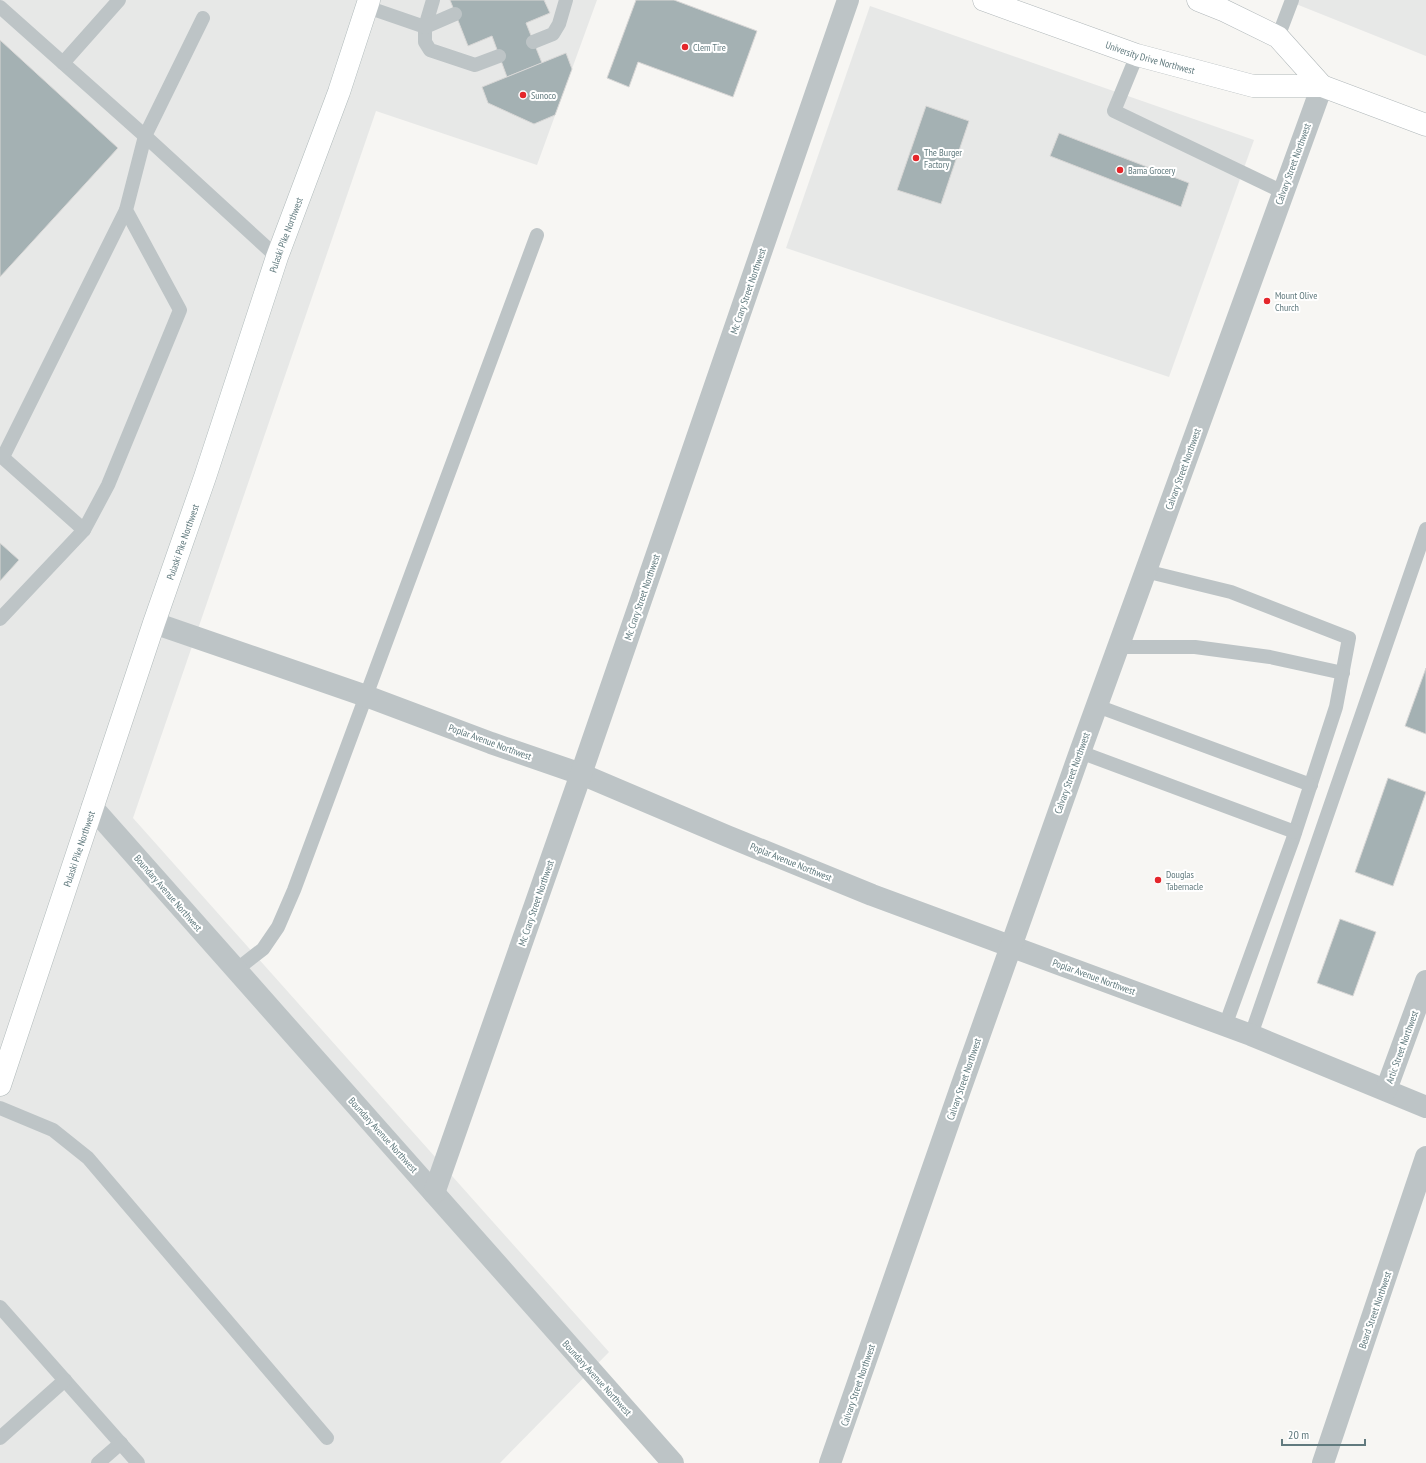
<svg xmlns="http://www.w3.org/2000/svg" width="1426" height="1463" font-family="'PT Sans Narrow',sans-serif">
<rect width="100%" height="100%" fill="#f7f6f3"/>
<!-- built -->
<g fill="#e7e8e7">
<path d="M0,0H597L537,165L376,111L133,818L609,1352L500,1463H0Z"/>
<path d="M1286,0H1426V56Z"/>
<path d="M870,6L1254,140L1169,377L786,248Z"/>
</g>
<!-- building -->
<g fill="#a4b1b3" stroke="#d8d7d6">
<path d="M450,0H544L550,13L526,23L542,63L507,77L492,36L468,46Z"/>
<path d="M636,0H674L757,31L733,97L638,62L629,87L607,78Z"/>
<path d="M0,40L118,148L0,277Z"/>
<path d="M566,53L572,69L555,115L534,124L488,103L482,87Z"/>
<path d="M926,106L969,121L941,204L897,190Z"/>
<path d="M1059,133L1189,183L1181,207L1050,156Z"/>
<path d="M0,543L19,560L0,581Z"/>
<path d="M1426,668V734L1405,726Z"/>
<path d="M1388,778L1426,792L1393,886L1355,872Z"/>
<path d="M1340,919L1376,932L1353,996L1317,983Z"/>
</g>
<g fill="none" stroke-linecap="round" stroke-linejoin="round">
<!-- secondary casing -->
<g stroke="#afb9ba" stroke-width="23">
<g id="secondary">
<path id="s1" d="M0,1085L154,623L205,477L277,257L339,92L369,0"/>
</g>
</g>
<!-- highway casing -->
<g stroke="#b0b7b9" stroke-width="23">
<g id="highway">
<path id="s2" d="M984,0L1137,55L1253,86H1322L1426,125"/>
<path d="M1198,0L1223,10L1278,37L1322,86"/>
</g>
</g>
<!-- lane -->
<g stroke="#bdc4c6" stroke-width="14">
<path d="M433,0L425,27V42L430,50L475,65L499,56"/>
<path d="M0,7L145,136L277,257"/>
<path d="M367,7L425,27L455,14"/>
<path d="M1278,37L1292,0"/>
<path d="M533,42L553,34L559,24L566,0"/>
<path d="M1137,55L1114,111L1283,192"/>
<path d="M63,63L119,0"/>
<path d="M0,455L84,530L0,619"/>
<path d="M3,457L126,210"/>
<path d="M84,530L108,485L180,310L126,210L145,136L203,18"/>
<path d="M1145,571L1231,592L1349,638L1336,707L1293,839L1225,1026"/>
<path d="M1118,647H1195L1270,657L1343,673"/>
<path d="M1097,706L1311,785"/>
<path d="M1080,752L1295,832"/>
<path d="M236,970L263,949L278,927L294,890L537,235"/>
<path d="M1251,1035L1426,529"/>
<path d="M0,1108L53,1130L88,1158L327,1438"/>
<path d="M0,1307L138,1463"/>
<path d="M0,1438L65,1380"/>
<path d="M98,1463L121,1443"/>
</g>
<!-- street -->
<g stroke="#bdc4c6" stroke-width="22">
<path d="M154,623L366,696L491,743L581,774L727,836L872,895L1251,1035L1426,1107"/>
<path d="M92,807L673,1463"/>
<path d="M1386,1090L1426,981"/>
<path d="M434,1193L581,774L848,0"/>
<path d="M830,1463L960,1090L1080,752L1322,86"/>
<path d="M1323,1463L1426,1157"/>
</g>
<!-- secondary -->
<use href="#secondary" stroke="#fff" stroke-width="22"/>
<!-- highway -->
<use href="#highway" stroke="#fff" stroke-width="22"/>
</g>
<!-- markers -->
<g fill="#e4262b" stroke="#fff" stroke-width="1.5">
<circle cx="685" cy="47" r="4"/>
<circle cx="523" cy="95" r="4"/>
<circle cx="916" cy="158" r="4"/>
<circle cx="1120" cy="170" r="4"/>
<circle cx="1267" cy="301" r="4"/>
<circle cx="1158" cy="880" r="4"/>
</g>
<g text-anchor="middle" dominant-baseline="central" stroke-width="4" stroke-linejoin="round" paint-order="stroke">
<!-- poi labels -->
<g font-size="10" fill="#617a7e" stroke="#fff" text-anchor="start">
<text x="693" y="47">Clem Tire</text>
<text x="531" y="95">Sunoco</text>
<text x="924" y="152">The Burger<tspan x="924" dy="12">Factory</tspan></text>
<text x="1128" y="170">Bama Grocery</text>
<text x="1275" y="295">Mount Olive<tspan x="1275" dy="12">Church</tspan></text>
<text x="1166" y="874">Douglas<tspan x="1166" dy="12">Tabernacle</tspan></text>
</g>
<!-- street labels -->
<g font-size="10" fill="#617a7e" stroke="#fff">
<text stroke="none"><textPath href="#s2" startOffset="176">University Drive Northwest</textPath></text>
<text transform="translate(1293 164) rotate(-70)">Calvary Street Northwest</text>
<text stroke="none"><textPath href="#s1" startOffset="897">Pulaski Pike Northwest</textPath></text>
<text transform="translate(748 291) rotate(-71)">Mc Crary Street Northwest</text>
<text transform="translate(1183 469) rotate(-70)">Calvary Street Northwest</text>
<text stroke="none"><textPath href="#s1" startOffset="573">Pulaski Pike Northwest</textPath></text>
<text transform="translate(642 597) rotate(-71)">Mc Crary Street Northwest</text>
<text transform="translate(490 742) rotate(20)">Poplar Avenue Northwest</text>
<text transform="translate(1072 773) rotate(-70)">Calvary Street Northwest</text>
<text stroke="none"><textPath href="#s1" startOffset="249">Pulaski Pike Northwest</textPath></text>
<text transform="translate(791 862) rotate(22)">Poplar Avenue Northwest</text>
<text transform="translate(168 893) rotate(49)">Boundary Avenue Northwest</text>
<text transform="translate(536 903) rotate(-71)">Mc Crary Street Northwest</text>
<text transform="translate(1094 977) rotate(20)">Poplar Avenue Northwest</text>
<text transform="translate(1402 1047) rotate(-70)">Artic Street Northwest</text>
<text transform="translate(964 1079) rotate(-71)">Calvary Street Northwest</text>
<text transform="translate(383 1135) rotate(48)">Boundary Avenue Northwest</text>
<text transform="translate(1375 1310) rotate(-71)">Beard Street Northwest</text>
<text transform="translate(597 1378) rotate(48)">Boundary Avenue Northwest</text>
<text transform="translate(858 1385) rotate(-71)">Calvary Street Northwest</text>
</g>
</g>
<!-- scale -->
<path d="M1282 1439v6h83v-6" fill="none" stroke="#617a7e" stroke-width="2"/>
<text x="1288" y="1439" font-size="12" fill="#617a7e" stroke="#ffffff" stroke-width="3" paint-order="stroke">20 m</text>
</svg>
